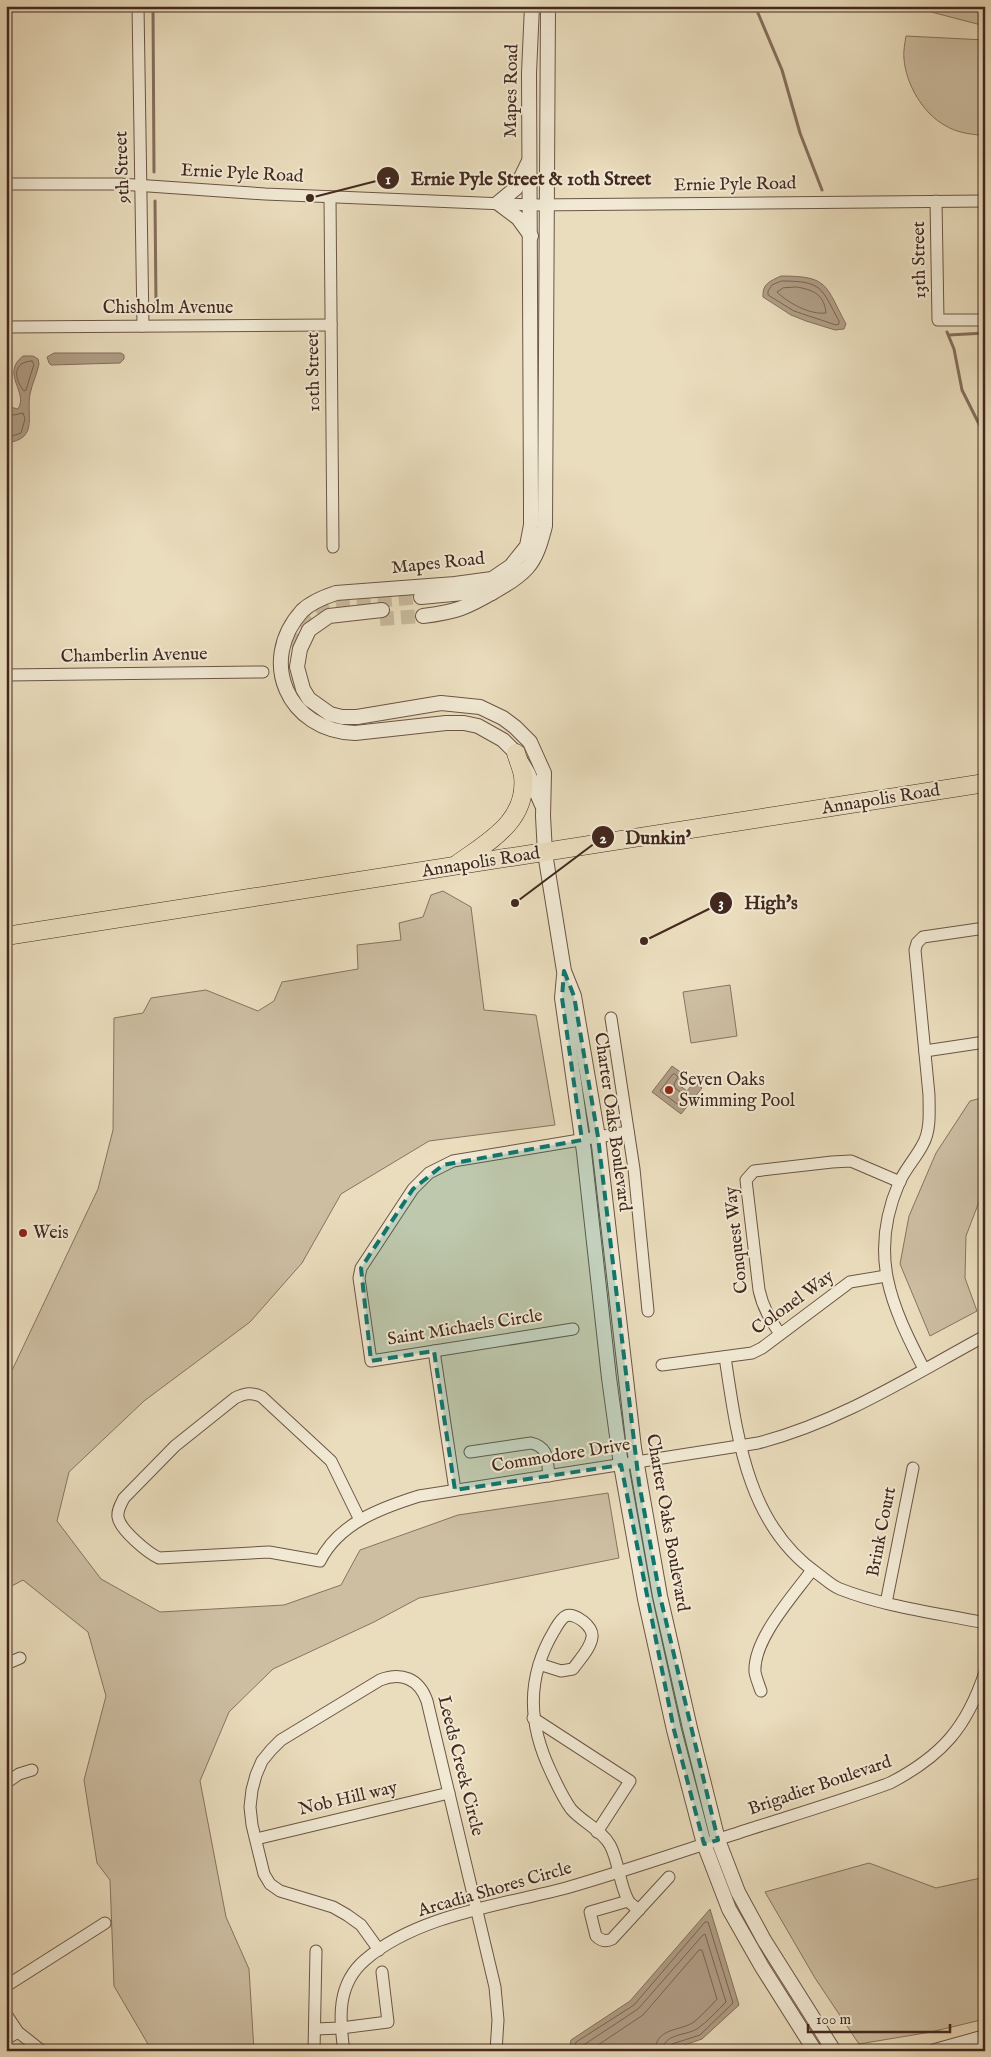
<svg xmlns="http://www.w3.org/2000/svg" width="991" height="2057" font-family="'IM FELL English',serif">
<rect width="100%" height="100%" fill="#eaddbd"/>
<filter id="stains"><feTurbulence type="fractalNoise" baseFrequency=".004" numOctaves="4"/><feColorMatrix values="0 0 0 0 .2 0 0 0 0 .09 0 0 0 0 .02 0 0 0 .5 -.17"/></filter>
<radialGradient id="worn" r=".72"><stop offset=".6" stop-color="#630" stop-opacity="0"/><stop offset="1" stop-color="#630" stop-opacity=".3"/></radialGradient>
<!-- green -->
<g fill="#cdbea2" stroke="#887360">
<path d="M912,6H985V26L912,7Z"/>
<path d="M906,36L985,40V116L979,135C968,134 956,132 946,126C923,114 906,84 904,59C903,52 905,43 906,36Z"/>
<path d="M443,891L471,907L484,1010L536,1015L555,1125L429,1141L341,1194L302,1263L250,1322L144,1401L69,1472L57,1521L101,1579L160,1612L284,1605L341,1585L360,1550L458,1515L608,1493L619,1558L419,1598L374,1622L273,1669L229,1712L200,1781L226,1917L249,1969L254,2051H152L114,1986L110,1880L97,1863L84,1780L106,1696L88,1632L23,1580L6,1589V1383L98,1189L113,1130L114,1018L143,1013L151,998L206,990L258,1011L274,1001L282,982L358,969L357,945L401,940L399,923L423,917L431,895Z"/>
<path d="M730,985L737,1036L691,1043L683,992Z"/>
<path d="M985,1097V1186L966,1236L965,1278L977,1311L930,1336L900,1264L909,1216L936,1153L970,1101Z"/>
<path d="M869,1863L936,1888L985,1877V2019L931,2032L859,2044L815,1978L765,1892Z"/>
</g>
<!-- water -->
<g fill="#b19f87" stroke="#856f5d">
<path d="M781,276C829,276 825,285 846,324L844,329L835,330L806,321L791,315L763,297C762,284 770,281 781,276Z"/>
<path d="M54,353H121L124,355V359L120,363L51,365L49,363L47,357Z"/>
<path d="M23,356H33L38,359L39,364C37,374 32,384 30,394C26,417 39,439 6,443V406L18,409C29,392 0,374 23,356Z"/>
<path d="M672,1066L686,1076L679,1085L687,1091L694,1082L702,1088L681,1114L652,1092Z"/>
<path d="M710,1909L739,2005L702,2039L667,2051H569L571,2040L630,2001Z"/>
</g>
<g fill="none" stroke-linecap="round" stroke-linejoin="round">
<!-- shore -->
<g stroke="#7a6452" stroke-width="1">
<path d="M782,281C823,281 821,288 839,321V324L836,325L794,311L768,295V291L772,285Z"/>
<path d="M797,287C813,290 824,294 826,313C810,315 788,303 777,292L783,288Z"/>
<path d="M32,361L34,364L26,390L24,391C14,379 12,362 32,361Z"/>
<path d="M6,413L14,415L23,413L25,419L21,433L6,438"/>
<path d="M675,1074L678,1077L674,1084L675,1088L687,1097L680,1106L660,1091L672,1075Z"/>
<path d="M574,2051L576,2042L634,2005L705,1922H708L733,2003L700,2035L672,2044L669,2051"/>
<path d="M581,2051L582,2046L638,2009L703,1935L705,1934L726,2002C718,2010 707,2022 697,2029C685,2036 664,2033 662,2051"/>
<path d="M589,2051L643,2015L699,1950H702L717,1999C710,2007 702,2015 694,2022C679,2032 656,2027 655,2051"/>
</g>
<!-- stream -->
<g stroke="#856f5d" stroke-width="3">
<path d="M153,6L154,172"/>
<path d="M755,6L782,70L800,133L822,190"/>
<path d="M155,201L156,303"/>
<path d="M947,332L954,349L962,390L985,436"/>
<path d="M949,335L985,333"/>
</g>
<!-- tertiary-tunnel -->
<g stroke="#c8b99d" stroke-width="14" stroke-dasharray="14 7" stroke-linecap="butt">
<path d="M380,619L423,616"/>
<path d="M295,648C301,625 314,611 336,604L421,597"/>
</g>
<!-- minor casing -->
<g stroke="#6c5546" stroke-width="13">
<g id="minor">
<path d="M138,6L143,326"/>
<path d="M6,184H120L265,194L531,205L985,201"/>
<path d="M330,197L333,547"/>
<path d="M936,201L938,320H985"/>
<path d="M6,327L331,325"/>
<path d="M6,675L263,672"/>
<path d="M611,1018L634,1169L648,1311"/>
<path d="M925,1051L985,1042"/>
<path d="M573,1329L371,1361L359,1278L361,1268L413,1189L429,1173L453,1161L628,1132"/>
<path d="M780,1334C770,1319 763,1308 759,1290L746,1180L754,1171L832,1162L851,1161L900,1182"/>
<path d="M434,1351L455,1490"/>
<path d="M725,1357C737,1436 747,1525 818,1574C825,1579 832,1586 840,1589C886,1607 937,1613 985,1623"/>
<path d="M662,1365L752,1353L762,1348L850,1282L886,1276"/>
<path d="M924,1369C891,1305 868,1255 899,1183C905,1169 916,1158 923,1144C931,1130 929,1110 929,1095L915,950L917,943L923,937L985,928"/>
<path d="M470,1452L531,1443C549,1447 547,1460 549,1476"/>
<path d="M360,1520L331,1461L262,1397C252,1392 245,1393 235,1398L175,1446L124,1498C121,1504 117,1510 118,1517C120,1530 148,1553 159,1558L269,1552L320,1561C339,1523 381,1508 419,1496L758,1443C840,1422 911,1376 985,1336"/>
<path d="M886,1603L913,1468"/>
<path d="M6,1664L20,1658"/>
<path d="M539,1664L561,1671L573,1669C579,1660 591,1648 592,1637C594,1627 575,1612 566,1616C561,1618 557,1626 554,1631C526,1678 528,1724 551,1772C557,1785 563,1798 571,1809C582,1822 602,1830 610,1845C619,1862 619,1883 628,1900C630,1904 635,1907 639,1910"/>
<path d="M761,1691C759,1685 756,1678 755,1672C753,1639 794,1595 812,1570"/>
<path d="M533,1718L630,1781L597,1832"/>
<path d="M6,1783L19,1774L32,1770"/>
<path d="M256,1839L449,1793"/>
<path d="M628,1901L590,1912L596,1936C601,1941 606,1942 612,1939L669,1877"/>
<path d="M379,1950L361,1925L347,1915L333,1907L280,1891L270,1884L264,1874L252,1825L250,1807L252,1790L256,1775L262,1761L271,1750L281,1740L380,1680C401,1672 419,1678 427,1701L495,1987L498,2020L496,2051"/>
<path d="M6,1986L105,1923"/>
<path d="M6,2014L18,2032L42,2051"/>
<path d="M315,2029L341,2028L388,2022L382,1972"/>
<path d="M6,2039L18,2032"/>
<path d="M314,2051L316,1951"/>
<path d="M344,2051C339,2018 337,1984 365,1960C417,1915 502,1905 566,1888C628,1870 689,1849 750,1829C797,1814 844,1800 890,1783C942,1756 967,1727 985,1672"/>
</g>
</g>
<!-- tertiary casing -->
<g stroke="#6c5546" stroke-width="16">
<g id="tertiary">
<path d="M532,6L529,73L531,503V525L527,546L511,566L492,579L455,584L336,593C324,597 311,602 302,611C257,661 288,731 355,733L446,723H464L478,726L503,740L516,753L528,773L542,805"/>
<path d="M528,163L516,188L498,203L518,218L531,236"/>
<path d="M421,597L474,592L492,593"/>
<path d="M382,610L329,616L309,630L300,649L297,667L303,689L309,699L330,714L342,717H357L441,703L480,707L503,718L515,727L530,742L544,773L543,816L545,853L564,971L574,996L598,1137L634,1448L660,1596L690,1728L718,1840L738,1892L764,1940L834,2051"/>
<path d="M423,616C456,612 466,608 495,591C506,585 518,578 527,568C537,557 541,541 545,526L548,6"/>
<path d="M564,976L562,998L584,1152L609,1378L621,1465L645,1599L674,1730L704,1844L729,1909L762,1967L815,2051"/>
<path d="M935,2051L985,2037"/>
</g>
</g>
<!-- primary casing -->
<g stroke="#42281e" stroke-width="19">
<g id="primary">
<path d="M456,865C487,842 528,822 523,776C522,769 518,760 516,753"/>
<path d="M6,936L985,783"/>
</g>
</g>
<!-- minor -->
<use href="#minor" stroke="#f1e9d4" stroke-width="11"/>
<!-- tertiary -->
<use href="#tertiary" stroke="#f1e9d4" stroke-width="14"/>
<!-- primary -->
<use href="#primary" stroke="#eaddbd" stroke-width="18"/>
</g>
<!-- marked area -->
<path fill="#0f766e" fill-opacity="0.2" stroke="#0f766e" stroke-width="4" stroke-dasharray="10 6" stroke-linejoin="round" d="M564,971L574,996L598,1137L639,1483L660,1596L718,1840L704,1844L674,1730L621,1465L455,1490L434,1351L371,1361L361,1268L413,1189L443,1165L582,1140L562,998Z"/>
<!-- markers -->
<g fill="#8f2418" stroke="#f1e9d4" stroke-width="2">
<circle cx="669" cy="1090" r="5"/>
<circle cx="23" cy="1233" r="5"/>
</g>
<g text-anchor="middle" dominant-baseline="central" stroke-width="4" stroke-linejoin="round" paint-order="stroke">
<!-- street labels -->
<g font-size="18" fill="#42281e" stroke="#f1e9d4">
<text transform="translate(512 91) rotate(-89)">Mapes Road</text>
<text transform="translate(123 167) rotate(-92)">9th Street</text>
<text transform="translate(242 174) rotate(3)">Ernie Pyle Road</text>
<text transform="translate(735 185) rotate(-1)">Ernie Pyle Road</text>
<text transform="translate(920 260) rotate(-91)">13th Street</text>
<text x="168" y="308">Chisholm Avenue</text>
<text transform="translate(314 372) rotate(-91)">10th Street</text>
<text transform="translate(438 564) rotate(-6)">Mapes Road</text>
<text transform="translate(134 656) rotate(-1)">Chamberlin Avenue</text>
<text transform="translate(881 800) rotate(-9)">Annapolis Road</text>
<text transform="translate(481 863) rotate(-9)">Annapolis Road</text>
<text transform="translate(612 1122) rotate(82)">Charter Oaks Boulevard</text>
<text transform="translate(737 1240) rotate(-96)">Conquest Way</text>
<text transform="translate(793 1303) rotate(-36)">Colonel Way</text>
<text transform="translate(465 1328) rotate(-9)">Saint Michaels Circle</text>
<text transform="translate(561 1456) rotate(-9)">Commodore Drive</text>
<text transform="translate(667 1523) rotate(80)">Charter Oaks Boulevard</text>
<text transform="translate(882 1532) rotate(-79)">Brink Court</text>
<text transform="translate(460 1766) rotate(76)">Leeds Creek Circle</text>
<text transform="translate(820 1786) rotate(-19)">Brigadier Boulevard</text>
<text transform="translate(348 1799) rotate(-13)">Nob Hill way</text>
<text transform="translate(495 1890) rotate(-16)">Arcadia Shores Circle</text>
</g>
<!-- poi labels -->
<g font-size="18" fill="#42281e" stroke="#f1e9d4" text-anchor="start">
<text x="679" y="1080">Seven Oaks<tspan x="679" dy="21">Swimming Pool</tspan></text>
<text x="33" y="1233">Weis</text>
</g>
</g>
<!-- callouts -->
<path fill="none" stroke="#42281e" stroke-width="2" d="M310 198L388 178M515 903L603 837M644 941L721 903"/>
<g fill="#42281e" stroke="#f1e9d4" stroke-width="2">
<circle cx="310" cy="198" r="5"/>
<circle cx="515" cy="903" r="5"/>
<circle cx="644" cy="941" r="5"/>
<circle cx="388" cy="178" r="12"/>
<circle cx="603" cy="837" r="12"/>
<circle cx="721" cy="903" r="12"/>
</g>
<g font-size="15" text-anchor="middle" font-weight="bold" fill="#fff">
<text x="388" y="184">1</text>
<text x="603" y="843">2</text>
<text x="721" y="908">3</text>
</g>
<g font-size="19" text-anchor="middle" font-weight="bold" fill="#42281e" stroke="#f1e9d4" stroke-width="4" stroke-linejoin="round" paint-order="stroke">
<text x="531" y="185">Ernie Pyle Street &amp; 10th Street</text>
<text x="658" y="844">Dunkin'</text>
<text x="771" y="909">High's</text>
</g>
<!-- margin -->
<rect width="991" height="2057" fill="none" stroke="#eaddbd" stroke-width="25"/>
<rect x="8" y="8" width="976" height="2042" fill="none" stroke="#42281e" stroke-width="2.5"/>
<rect x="12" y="12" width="966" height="2032" fill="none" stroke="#42281e"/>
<!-- scale -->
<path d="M808 2024v8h142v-8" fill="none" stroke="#42281e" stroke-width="2.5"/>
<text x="816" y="2024" font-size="15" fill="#42281e" stroke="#f1e9d4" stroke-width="4" paint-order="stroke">100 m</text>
<rect width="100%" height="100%" filter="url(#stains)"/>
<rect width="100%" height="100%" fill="url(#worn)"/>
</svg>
